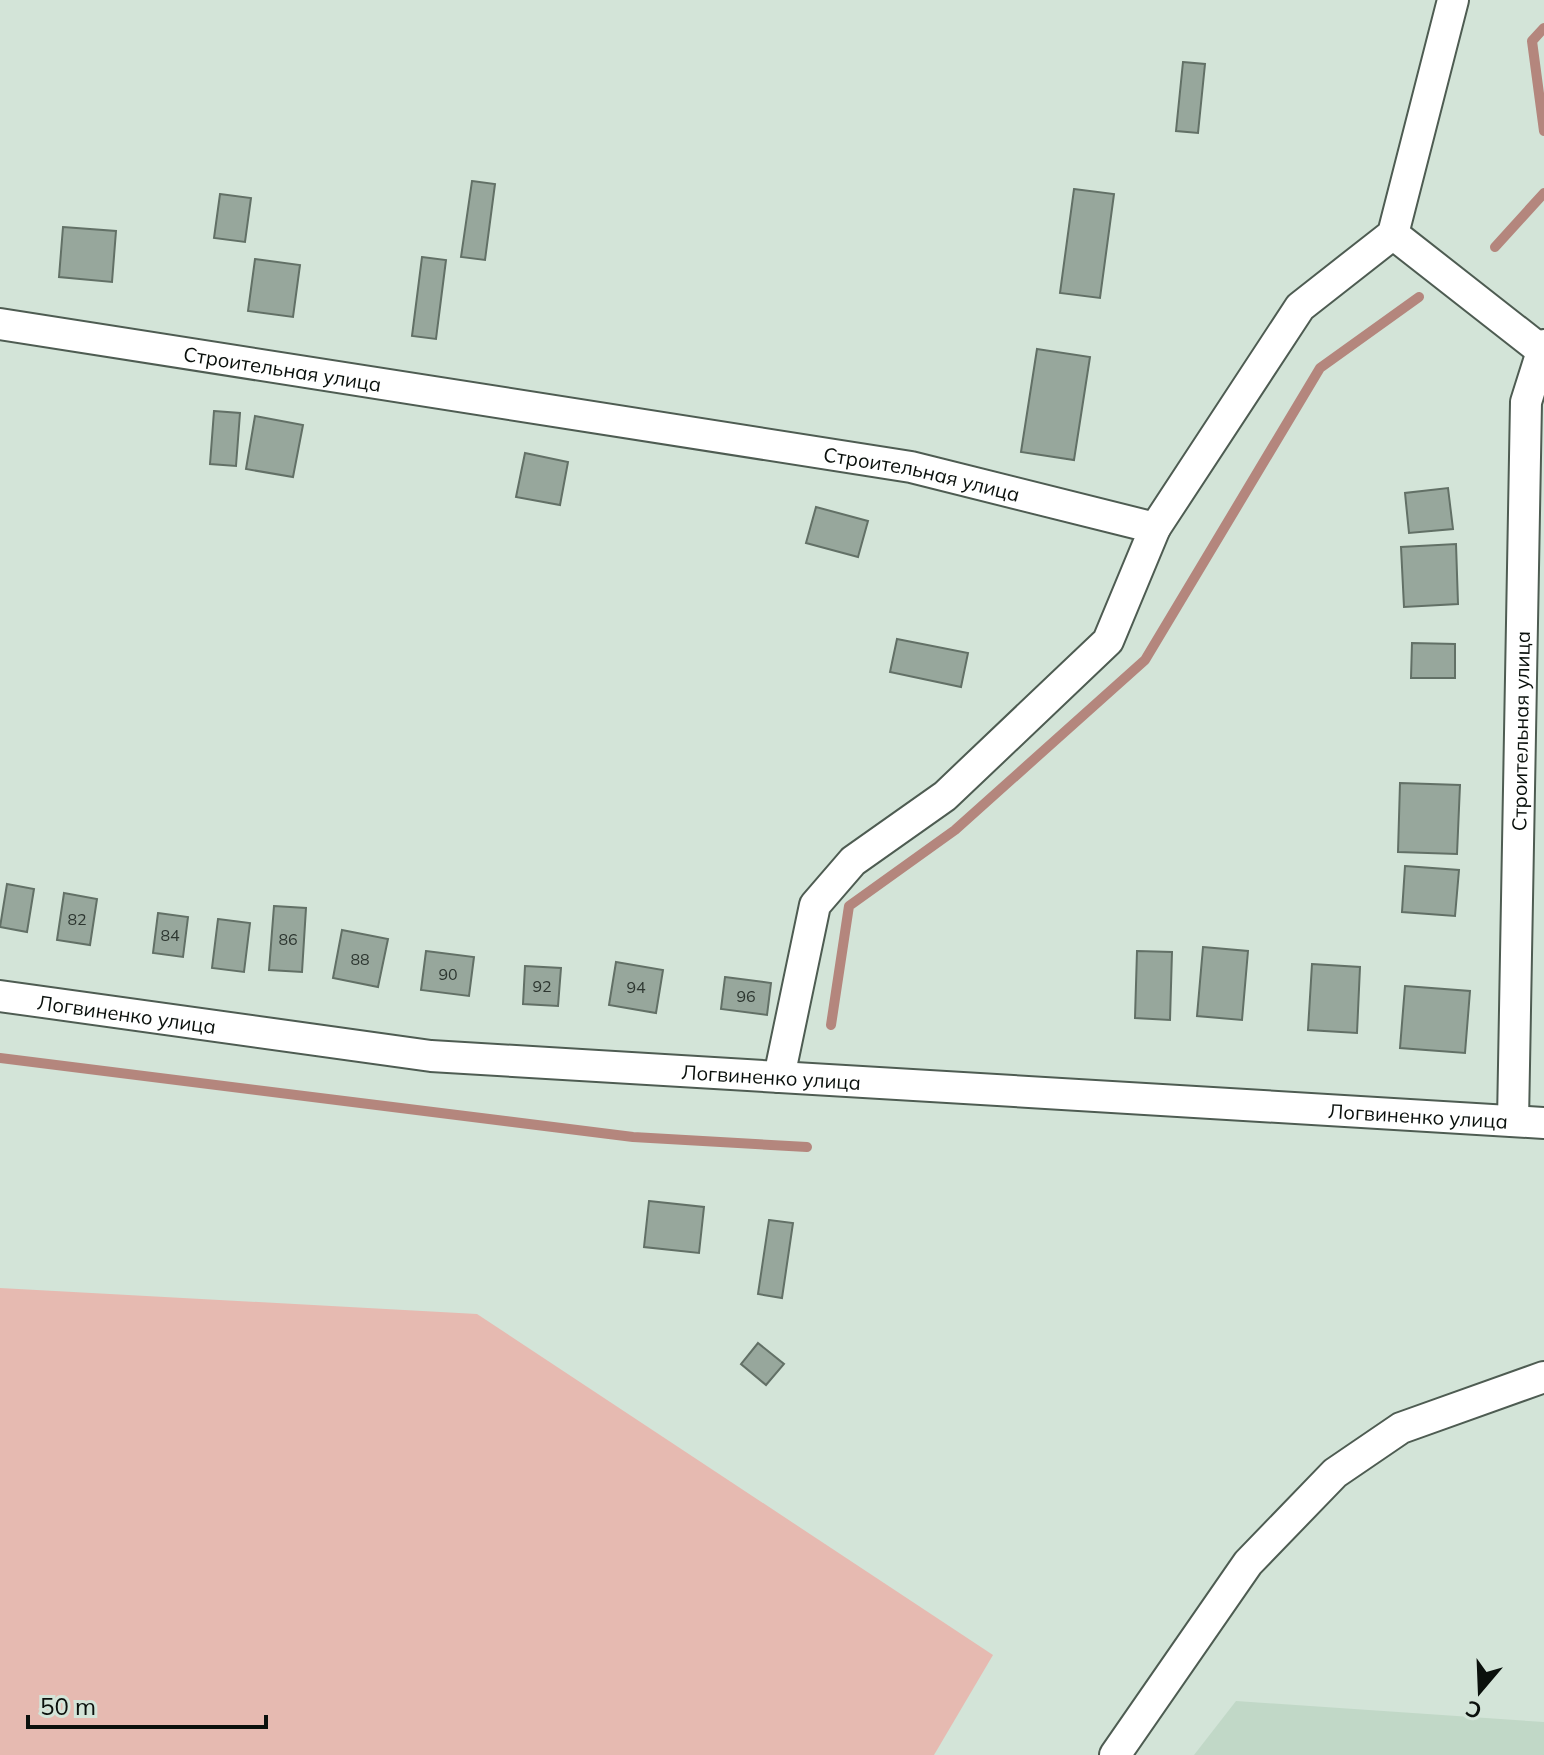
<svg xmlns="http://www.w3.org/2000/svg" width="1544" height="1755" font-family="Mulish,sans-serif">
<rect width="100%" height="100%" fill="#d3e4d8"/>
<!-- built -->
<path fill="#c1d8c7" d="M1236,1701L1544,1722V1755H1194Z"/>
<!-- green -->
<path fill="#e6bab1" d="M0,1288L477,1314L993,1655L934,1755H0Z"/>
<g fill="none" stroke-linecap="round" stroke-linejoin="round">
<!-- stream -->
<g stroke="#b4867d" stroke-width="10">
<path d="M1544,28L1532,41L1544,131"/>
<path d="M1495,247L1544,193"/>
<path d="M831,1025L849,906L955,830L1145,660L1320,368L1419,297"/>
<path d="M0,1058L633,1137L807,1147"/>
</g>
</g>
<!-- building -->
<g fill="#97a79c" stroke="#627066" stroke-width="2">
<path d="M1183,62L1205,64L1198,133L1176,131Z"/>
<path d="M472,181L495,184L485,260L461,257Z"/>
<path d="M1074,189L1114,194L1100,298L1060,293Z"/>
<path d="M220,194L251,198L245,242L214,238Z"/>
<path d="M63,227L116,231L112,282L59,277Z"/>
<path d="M422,257L446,260L436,339L412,336Z"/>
<path d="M255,259L300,265L293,317L248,311Z"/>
<path d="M1037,349L1090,357L1074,460L1021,452Z"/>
<path d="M214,411L240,413L236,466L210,464Z"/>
<path d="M255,416L303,425L293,477L246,469Z"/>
<path d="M525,453L568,462L560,505L516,497Z"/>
<path d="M1448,488L1453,529L1409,533L1405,493Z"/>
<path d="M816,507L868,521L858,557L806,543Z"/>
<path d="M1456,544L1458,604L1404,607L1401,547Z"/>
<path d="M897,639L968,653L961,687L890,672Z"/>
<path d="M1412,643L1455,644V678H1411Z"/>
<path d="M1400,783L1460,785L1457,854L1398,852Z"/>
<path d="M1405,866L1459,870L1455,916L1402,912Z"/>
<path d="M7,884L34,889L27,932L0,927Z"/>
<path d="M64,893L97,899L90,945L57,940Z"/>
<path d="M274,906L306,908L302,972L269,970Z"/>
<path d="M158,913L188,917L183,957L153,953Z"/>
<path d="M218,919L250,923L244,972L212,968Z"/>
<path d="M342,930L388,939L378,987L333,978Z"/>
<path d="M1203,947L1248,951L1242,1020L1197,1016Z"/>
<path d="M426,951L474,957L469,996L421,990Z"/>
<path d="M1137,951L1172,952L1170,1020L1135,1018Z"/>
<path d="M616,962L663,970L656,1013L609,1005Z"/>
<path d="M1312,964L1360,967L1357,1033L1308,1030Z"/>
<path d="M525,966L561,968L558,1006L523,1004Z"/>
<path d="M725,977L771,983L767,1015L721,1009Z"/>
<path d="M1405,986L1470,991L1465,1053L1400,1048Z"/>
<path d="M649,1201L704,1207L699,1253L644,1247Z"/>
<path d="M769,1220L793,1223L782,1298L758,1294Z"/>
<path d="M758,1343L784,1364L766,1385L741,1364Z"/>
</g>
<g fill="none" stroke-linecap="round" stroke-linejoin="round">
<!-- street casing -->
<g stroke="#4e5c52" stroke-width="34">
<g id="street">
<path d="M1393,234L1541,350"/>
<path id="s1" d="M0,324L911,467L1155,528L1108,641L945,796L853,861L815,905L779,1077"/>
<path d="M1155,528L1300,307L1393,234L1453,0"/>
<path id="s2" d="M0,996L431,1056L1544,1123"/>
<path id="s3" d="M1513,1121L1526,402L1544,345"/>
<path d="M1115,1755L1248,1563L1335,1473L1401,1428L1544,1377"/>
</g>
</g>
<!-- street -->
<use href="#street" stroke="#fff" stroke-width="30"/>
</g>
<g text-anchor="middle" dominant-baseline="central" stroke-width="8" stroke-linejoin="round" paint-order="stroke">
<!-- number labels -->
<g font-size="16" fill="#2d3630">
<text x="77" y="919">82</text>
<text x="170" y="935">84</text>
<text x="288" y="939">86</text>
<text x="360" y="959">88</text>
<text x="448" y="974">90</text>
<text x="542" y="986">92</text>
<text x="636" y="987">94</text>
<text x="746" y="996">96</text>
</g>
<!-- street labels -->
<g font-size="20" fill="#0a100c" stroke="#d3e4d8">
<text stroke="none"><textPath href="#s1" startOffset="286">Строительная улица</textPath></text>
<text stroke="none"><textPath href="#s1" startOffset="934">Строительная улица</textPath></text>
<text stroke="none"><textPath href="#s3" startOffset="390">Строительная улица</textPath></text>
<text stroke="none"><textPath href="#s2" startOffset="128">Логвиненко улица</textPath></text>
<text stroke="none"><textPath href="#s2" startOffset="776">Логвиненко улица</textPath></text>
<text stroke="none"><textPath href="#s2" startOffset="1424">Логвиненко улица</textPath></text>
</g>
</g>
<!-- north arrow -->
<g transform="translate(1480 1691) rotate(199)" stroke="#d3e4d8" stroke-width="6" paint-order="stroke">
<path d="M0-6L14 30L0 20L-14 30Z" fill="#0a100c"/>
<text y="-12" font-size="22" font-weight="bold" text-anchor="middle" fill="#0a100c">С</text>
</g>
<!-- scale -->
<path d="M28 1715v12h238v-12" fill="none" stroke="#0a100c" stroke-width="4"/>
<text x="40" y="1715" font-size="24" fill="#0a100c" stroke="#d3e4d8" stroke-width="6" paint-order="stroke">50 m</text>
</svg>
